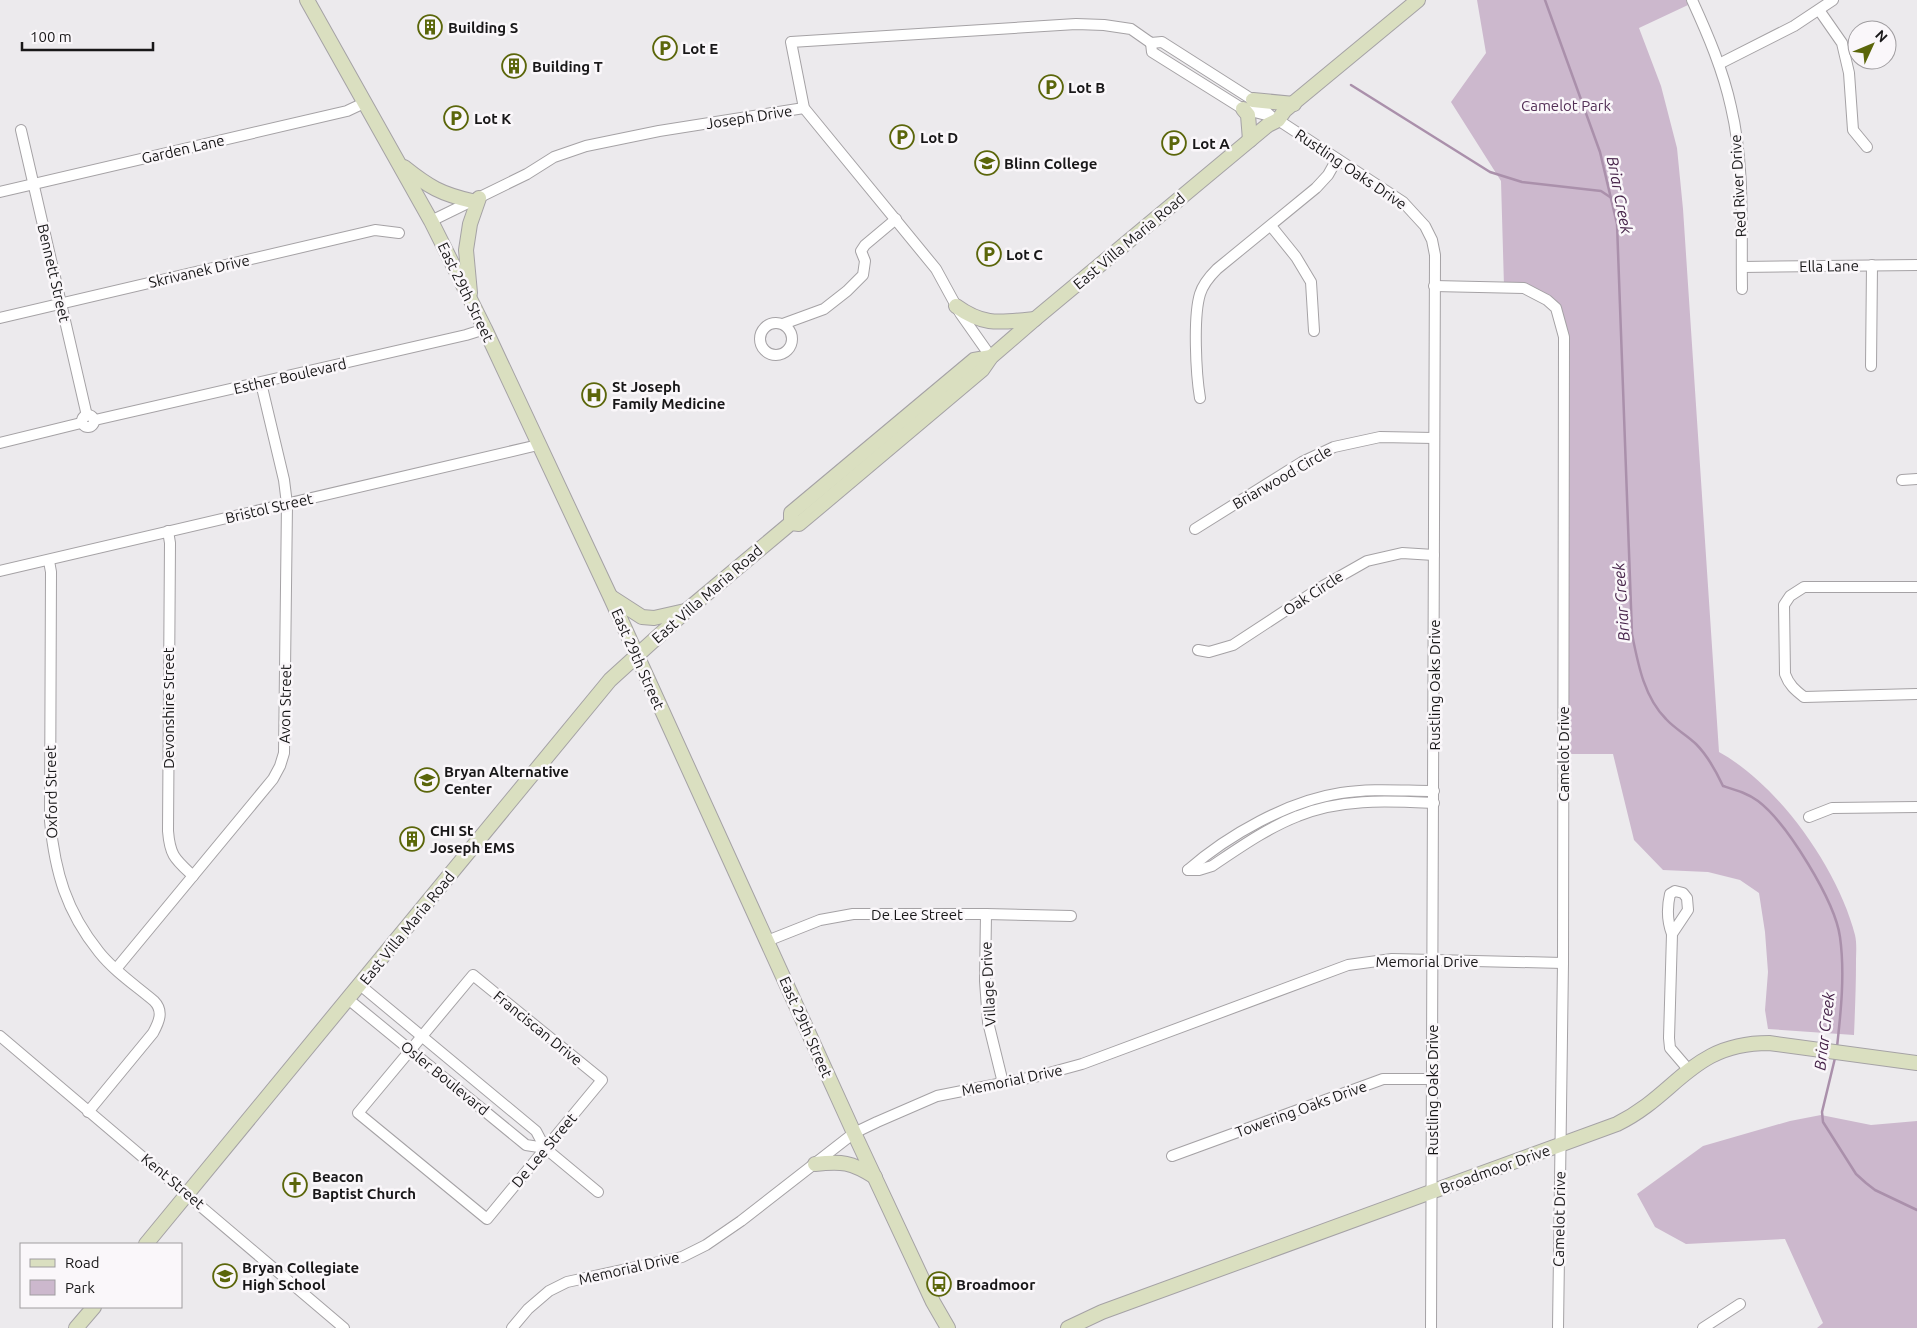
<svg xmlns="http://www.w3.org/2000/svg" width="1917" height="1328" font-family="Ubuntu,sans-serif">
<rect width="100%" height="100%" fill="#eceaed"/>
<!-- green -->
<g fill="#ccb8cd">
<path d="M1477,0H1686L1688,5L1639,28L1661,86L1677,148L1683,209L1719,752C1779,785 1838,869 1855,935C1857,943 1856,954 1856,962C1856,986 1855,1010 1854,1035L1768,1029L1765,1010L1768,972L1765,932L1759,893L1740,880L1708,872L1663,870L1634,840L1613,754H1564V337L1547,300L1504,286L1501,181L1451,102L1486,53Z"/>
<path d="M1821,1115L1871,1125L1917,1121V1328H1817L1823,1323L1785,1239L1686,1244L1655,1227L1637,1194L1703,1146L1790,1121Z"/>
</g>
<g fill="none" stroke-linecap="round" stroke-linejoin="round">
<!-- stream -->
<g stroke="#aa90ab" stroke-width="2.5">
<path d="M1545,0L1600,152L1617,224L1632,634C1638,664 1644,697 1666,719C1675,729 1687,735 1696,744C1708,756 1716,771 1723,786C1736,790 1747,793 1758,801C1787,823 1835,901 1840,937C1845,973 1841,1011 1837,1047"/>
<path d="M1351,85L1490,172L1522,182L1601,191L1610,197"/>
<path d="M1835,1058L1822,1112L1823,1122L1856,1174L1866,1183L1875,1190L1917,1210"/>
</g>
<!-- street casing -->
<g stroke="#a5a2a5" stroke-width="12">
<g id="street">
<path d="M1692,0C1708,35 1723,70 1731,107C1745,166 1741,229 1742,289"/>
<path d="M1819,10L1842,43L1849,73L1853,130L1867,147"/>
<path d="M1151,43L1152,52L1243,109L1270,116"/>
<path d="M1719,64L1794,26L1833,0"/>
<path d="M1278,120L1403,202L1425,226L1432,240L1435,255L1431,1328"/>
<path d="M21,130L87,416"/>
<path d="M0,192L347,111L364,103"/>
<path d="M431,221L527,174L554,157L586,146L659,131L804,108"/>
<path d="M1271,226L1296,257L1311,282L1314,331"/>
<path d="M1742,267L1917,265"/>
<path d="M1434,286L1524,288L1547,300L1556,308L1564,337L1563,963L1558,1328"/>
<path d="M0,318L375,230L399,233"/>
<circle cx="776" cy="339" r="16"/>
<path d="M783,324L824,309L847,291L863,275L865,261L861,251L865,245L896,219"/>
<path d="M991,357L960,313L936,269L804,108L791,42L1076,24L1104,25L1131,29L1151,43L1162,42L1253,100L1272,117"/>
<path d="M1871,366L1872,265"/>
<path d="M1200,398C1196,374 1193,317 1200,294C1203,284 1210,276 1217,269L1316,188L1328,175L1337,159"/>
<circle cx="88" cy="421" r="6"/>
<path d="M95,420L466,335L485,329"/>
<path d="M0,443L81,423"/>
<path d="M1902,480L1917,479"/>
<path d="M1195,529L1302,462L1334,447L1380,437L1434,438"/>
<path d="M168,531L170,543L168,831C170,856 175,859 193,876"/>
<path d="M49,561L51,572L50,821C55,872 66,911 99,952C114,971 135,985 154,1001C164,1011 159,1022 153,1033L88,1112"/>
<path d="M0,571L538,445"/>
<path d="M1917,587H1804L1790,596L1784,605L1785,674C1789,685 1795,690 1804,697L1917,694"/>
<path d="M1198,650L1209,652L1233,645L1323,586L1367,561L1402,553L1434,555"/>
<path d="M1809,817L1832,808L1917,807"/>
<path d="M1188,870C1228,835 1288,801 1341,793C1372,788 1403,791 1434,791"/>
<path d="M1188,870H1199L1212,866C1239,848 1267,828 1298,816C1341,798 1389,801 1434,803"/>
<path d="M986,914L985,981L988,1022L1003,1083"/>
<path d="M1672,934C1667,921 1667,907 1670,894L1675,891L1683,893L1687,898L1688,910L1672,934L1669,1038L1670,1048L1688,1069"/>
<path d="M767,941L820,920L853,914H986L1071,916"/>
<path d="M116,969L273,779L280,766L284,753L287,504L284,480L261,383"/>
<path d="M473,975L602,1080L487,1219L358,1113Z"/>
<path d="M360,985L536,1131L545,1148L598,1192"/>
<path d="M348,999L526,1145L545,1148"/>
<path d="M0,1036L344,1328"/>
<path d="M1172,1156L1383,1079H1432"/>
<path d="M512,1328L528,1309L549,1291L567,1282L682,1257L706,1245L741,1221L854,1133L877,1122L937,1096L1038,1076L1082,1064L1348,965L1392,959L1563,963"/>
<path d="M1703,1328L1740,1304"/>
</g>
</g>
<!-- secondary casing -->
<g stroke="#a5a2a5" stroke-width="16">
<g id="secondary">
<path d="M307,0L431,221L485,329L610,596L854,1133L933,1302L948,1328"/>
<path d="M1253,100L1294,104"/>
<path d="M1243,109L1248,115L1250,140"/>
<path d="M404,167C429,187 441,194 472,201"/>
<path d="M470,293L466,250L470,224L479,198"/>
<path d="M956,306C985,327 1001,322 1035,319"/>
<path d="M791,523V513L974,360L991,357"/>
<path d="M611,597L642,617L654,618L685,611"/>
<path d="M815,1164C842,1161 851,1162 875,1177"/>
<path d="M146,1244L610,680L686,611L791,523L799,524L982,370L991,357L1035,319L1268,125L1278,120L1285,110L1418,0"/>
<path d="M76,1328L94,1307"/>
<path d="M1068,1328L1102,1312L1617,1124C1678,1094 1691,1043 1769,1043L1917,1063"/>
</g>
</g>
<!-- street -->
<use href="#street" stroke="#fff" stroke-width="10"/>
<!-- secondary -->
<use href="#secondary" stroke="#dadfc0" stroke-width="14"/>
</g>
<!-- icons -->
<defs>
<g id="building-ring" transform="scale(1.25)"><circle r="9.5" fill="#faf7fa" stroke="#5b660a" stroke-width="1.5"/><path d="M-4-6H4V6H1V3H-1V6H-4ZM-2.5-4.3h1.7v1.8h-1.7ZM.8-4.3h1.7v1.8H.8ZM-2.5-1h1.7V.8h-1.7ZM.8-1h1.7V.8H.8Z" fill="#5b660a"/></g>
<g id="parking-ring" transform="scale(1.25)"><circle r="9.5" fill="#faf7fa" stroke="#5b660a" stroke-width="1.5"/><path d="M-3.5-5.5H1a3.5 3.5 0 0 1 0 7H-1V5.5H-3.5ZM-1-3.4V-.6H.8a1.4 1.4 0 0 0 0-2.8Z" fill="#5b660a"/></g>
<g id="university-ring" transform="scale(1.25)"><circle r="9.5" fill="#faf7fa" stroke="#5b660a" stroke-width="1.5"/><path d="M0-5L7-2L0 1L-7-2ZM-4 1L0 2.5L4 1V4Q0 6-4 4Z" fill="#5b660a"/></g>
<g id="hospital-ring" transform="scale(1.25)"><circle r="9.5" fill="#faf7fa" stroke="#5b660a" stroke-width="1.5"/><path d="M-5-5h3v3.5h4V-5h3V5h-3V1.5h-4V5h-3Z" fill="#5b660a"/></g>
<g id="school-ring" transform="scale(1.25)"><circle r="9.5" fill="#faf7fa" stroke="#5b660a" stroke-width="1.5"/><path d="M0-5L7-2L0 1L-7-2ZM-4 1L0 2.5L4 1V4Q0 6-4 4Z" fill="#5b660a"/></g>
<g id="church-ring" transform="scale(1.25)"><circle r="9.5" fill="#faf7fa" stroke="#5b660a" stroke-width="1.5"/><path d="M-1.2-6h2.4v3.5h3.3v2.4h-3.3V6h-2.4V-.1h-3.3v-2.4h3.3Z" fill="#5b660a"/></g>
<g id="bus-ring" transform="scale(1.25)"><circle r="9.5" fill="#faf7fa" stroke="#5b660a" stroke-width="1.5"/><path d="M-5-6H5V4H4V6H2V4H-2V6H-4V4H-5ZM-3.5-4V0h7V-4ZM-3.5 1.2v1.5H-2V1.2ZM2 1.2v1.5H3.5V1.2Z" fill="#5b660a"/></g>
</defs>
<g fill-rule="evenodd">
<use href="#building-ring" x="430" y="27"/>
<use href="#parking-ring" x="665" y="48"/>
<use href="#building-ring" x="514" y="66"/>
<use href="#parking-ring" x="1051" y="87"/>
<use href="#parking-ring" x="456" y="118"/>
<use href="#parking-ring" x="902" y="137"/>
<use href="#parking-ring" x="1174" y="143"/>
<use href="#university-ring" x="987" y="163"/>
<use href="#parking-ring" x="989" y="254"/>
<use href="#hospital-ring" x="594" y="395"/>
<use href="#school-ring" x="427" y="780"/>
<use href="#building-ring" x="412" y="839"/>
<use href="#church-ring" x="295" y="1185"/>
<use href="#school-ring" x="225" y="1276"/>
<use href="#bus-ring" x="939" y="1284"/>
</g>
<g text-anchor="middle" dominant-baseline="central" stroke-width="5" stroke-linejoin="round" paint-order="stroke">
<!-- poi labels -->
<g font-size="15" font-weight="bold" fill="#181718" stroke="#faf7fa" text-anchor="start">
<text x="448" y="27">Building S</text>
<text x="682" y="48">Lot E</text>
<text x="532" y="66">Building T</text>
<text x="1068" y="87">Lot B</text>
<text x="474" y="118">Lot K</text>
<text x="920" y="137">Lot D</text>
<text x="1192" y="143">Lot A</text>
<text x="1004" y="163">Blinn College</text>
<text x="1006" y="254">Lot C</text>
<text x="612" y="386">St Joseph<tspan x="612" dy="17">Family Medicine</tspan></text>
<text x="444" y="771">Bryan Alternative<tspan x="444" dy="17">Center</tspan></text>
<text x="430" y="830">CHI St<tspan x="430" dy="17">Joseph EMS</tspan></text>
<text x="312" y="1176">Beacon<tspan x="312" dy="17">Baptist Church</tspan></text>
<text x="242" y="1267">Bryan Collegiate<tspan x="242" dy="17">High School</tspan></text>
<text x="956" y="1284">Broadmoor</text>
</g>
<!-- park labels -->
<g font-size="15" fill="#532f56" stroke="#faf7fa">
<text x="1566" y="105">Camelot Park</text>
</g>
<!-- street labels -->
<g font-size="15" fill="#181718" stroke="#faf7fa">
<text transform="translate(749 117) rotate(-9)">Joseph Drive</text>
<text transform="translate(183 149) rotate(-13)">Garden Lane</text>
<text transform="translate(1351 169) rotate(34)">Rustling Oaks Drive</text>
<text transform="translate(1738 186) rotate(-93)">Red River Drive</text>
<text transform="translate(1129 241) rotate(-40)">East Villa Maria Road</text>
<text transform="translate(1829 266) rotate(-1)">Ella Lane</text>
<text transform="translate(199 271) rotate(-13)">Skrivanek Drive</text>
<text transform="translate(54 273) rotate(77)">Bennett Street</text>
<text transform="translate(466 292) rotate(64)">East 29th Street</text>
<text transform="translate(290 376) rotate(-13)">Esther Boulevard</text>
<text transform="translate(1282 477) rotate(-30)">Briarwood Circle</text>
<text transform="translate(269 508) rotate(-13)">Bristol Street</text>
<text transform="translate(1313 593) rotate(-33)">Oak Circle</text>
<text transform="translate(707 594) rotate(-41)">East Villa Maria Road</text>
<text transform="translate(638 659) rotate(66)">East 29th Street</text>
<text transform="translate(1434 685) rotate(-90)">Rustling Oaks Drive</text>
<text transform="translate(285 704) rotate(-89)">Avon Street</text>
<text transform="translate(168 708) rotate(-90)">Devonshire Street</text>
<text transform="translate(1563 754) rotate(-90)">Camelot Drive</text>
<text transform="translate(51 792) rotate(-91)">Oxford Street</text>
<text x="917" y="914">De Lee Street</text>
<text transform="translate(407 928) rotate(-51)">East Villa Maria Road</text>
<text x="1427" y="961">Memorial Drive</text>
<text transform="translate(988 984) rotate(-93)">Village Drive</text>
<text transform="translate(806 1027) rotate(66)">East 29th Street</text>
<text transform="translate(538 1028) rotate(39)">Franciscan Drive</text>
<text transform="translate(445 1078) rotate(39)">Osler Boulevard</text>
<text transform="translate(1012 1080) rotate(-12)">Memorial Drive</text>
<text transform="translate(1432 1090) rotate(-90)">Rustling Oaks Drive</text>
<text transform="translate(1301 1109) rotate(-20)">Towering Oaks Drive</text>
<text transform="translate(544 1150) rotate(-50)">De Lee Street</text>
<text transform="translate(1495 1169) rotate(-20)">Broadmoor Drive</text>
<text transform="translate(173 1181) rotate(40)">Kent Street</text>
<text transform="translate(1559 1219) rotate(-89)">Camelot Drive</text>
<text transform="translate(629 1268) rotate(-13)">Memorial Drive</text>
</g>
<!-- water labels -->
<g font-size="16" font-style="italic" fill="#462349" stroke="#faf7fa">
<text transform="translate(1620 195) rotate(79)">Briar Creek</text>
<text transform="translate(1621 602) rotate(-94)">Briar Creek</text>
<text transform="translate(1824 1031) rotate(-83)">Briar Creek</text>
</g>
</g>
<!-- legend -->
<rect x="20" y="1243" width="162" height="65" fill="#faf7fa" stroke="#a09da0"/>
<rect x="30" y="1259" width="25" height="8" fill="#dadfc0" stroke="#a09da0"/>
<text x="65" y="1268" font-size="15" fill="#181718">Road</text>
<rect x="30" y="1280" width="25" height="15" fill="#ccb8cd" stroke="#a09da0"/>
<text x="65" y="1293" font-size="15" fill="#181718">Park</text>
<!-- north arrow -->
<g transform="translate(1872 45) rotate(46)"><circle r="24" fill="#faf7fa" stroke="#a09da0"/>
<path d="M0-4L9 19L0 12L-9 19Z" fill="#5b660a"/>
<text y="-8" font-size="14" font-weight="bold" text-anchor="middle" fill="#181718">N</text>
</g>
<!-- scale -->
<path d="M22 42v8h131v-8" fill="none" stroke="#181718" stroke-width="2.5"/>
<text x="30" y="42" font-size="15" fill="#181718" stroke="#faf7fa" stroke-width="4" paint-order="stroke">100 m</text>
</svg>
